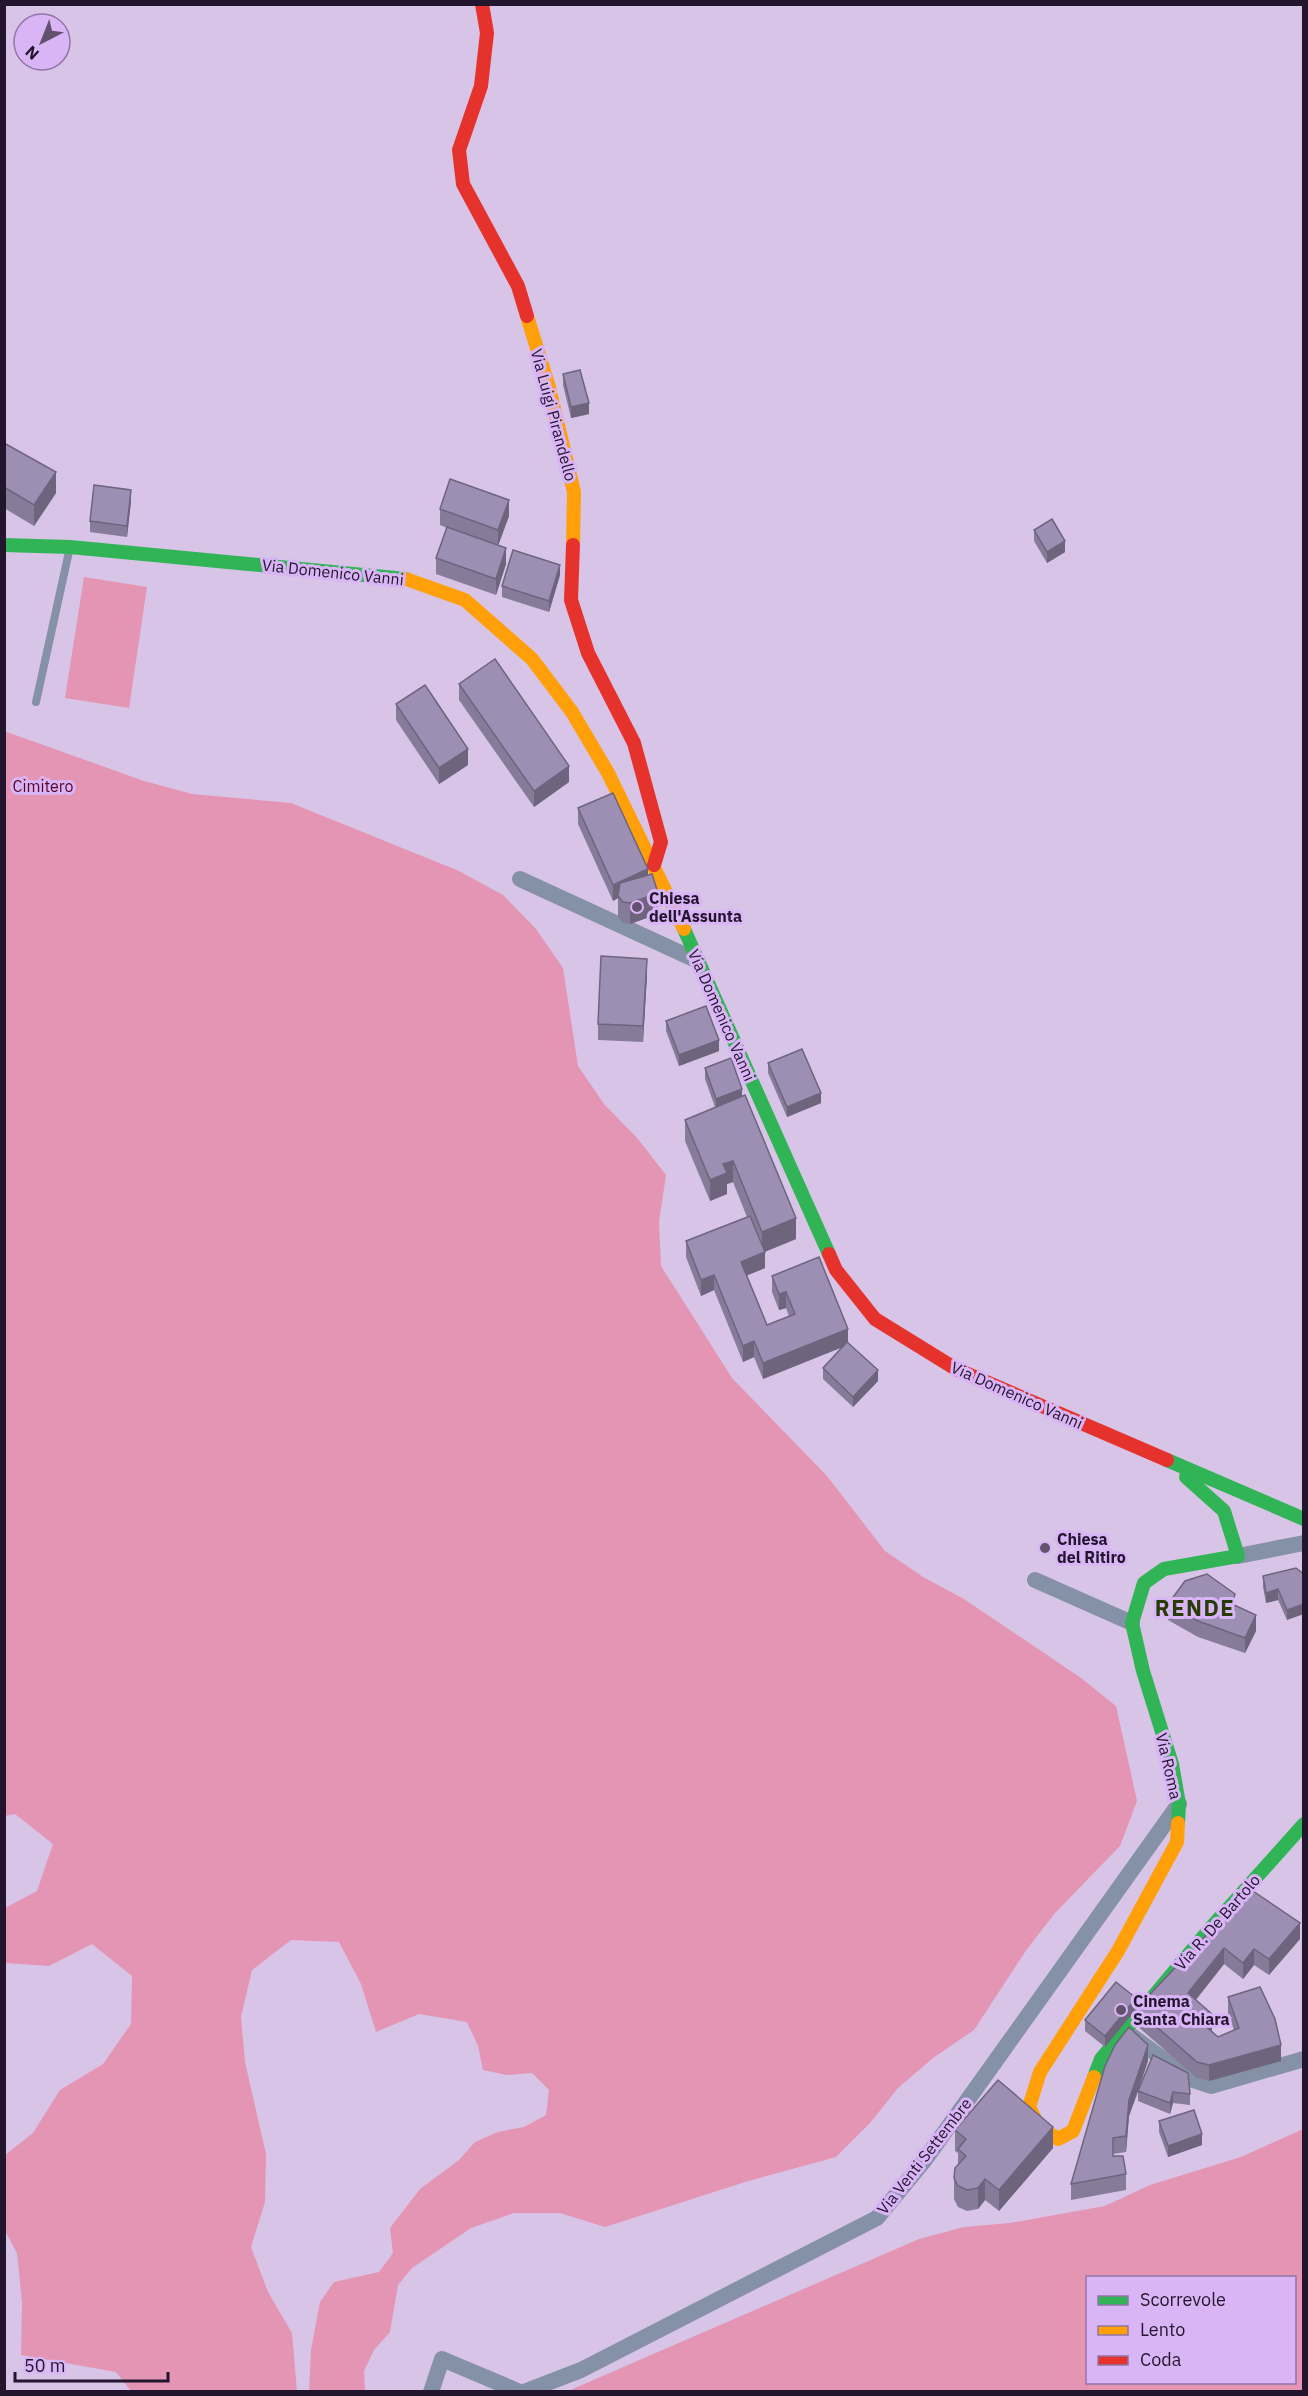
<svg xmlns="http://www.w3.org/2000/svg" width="1308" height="2396" font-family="'IBM Plex Sans',sans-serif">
<rect width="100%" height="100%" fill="#d8c4e7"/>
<!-- green -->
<g fill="#e395b3" fill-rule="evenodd">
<path d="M84,577L147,587L129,708L65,698Z"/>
<path d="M4,731L144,781L192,794L291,803L459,871L503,895L536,929L563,968L578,1066L604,1104L638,1139L666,1175L659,1222L661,1266L732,1378L827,1476L885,1551L923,1577L964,1599L1081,1678L1116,1706L1137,1801L1120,1846L1055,1913L1027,1949L974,2030L933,2058L898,2088L870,2123L836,2157L745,2182L605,2227L560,2213H514L471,2228L412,2268L398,2285L390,2332L374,2350L364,2371L365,2391H309L311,2350L320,2302L334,2282L379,2272L393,2253L390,2228L420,2189L459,2160L475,2142L498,2132L524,2127L546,2115L549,2090L532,2073L507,2075L483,2070L478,2046L467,2022L419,2014L376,2032L361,1984L339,1942L291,1940L252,1970L241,2017L245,2062L266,2154L265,2202L251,2247L268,2292L292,2333L297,2391H131L116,2372L21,2355L22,2302L17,2253L5,2231V2155L33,2133L60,2090L103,2064L131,2024L132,1976L92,1944L49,1966L5,1963V1908L37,1891L53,1844L15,1814L4,1816Z"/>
<path d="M1303,2129V2391H568L919,2239L964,2227L1010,2223L1105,2206L1150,2185L1241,2157ZM1088,2278H1294V2382H1088Z"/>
</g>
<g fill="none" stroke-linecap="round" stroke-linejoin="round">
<!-- lane -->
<path stroke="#8491a6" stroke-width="8" d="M36,702L70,547"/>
<!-- street -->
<g stroke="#8491a6" stroke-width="16">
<path d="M520,879L698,961"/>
<path d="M1238,1556L1304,1543"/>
<path d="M1035,1580L1132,1623"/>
<path d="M1132,2036L1190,2079L1211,2086L1304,2059"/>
<path d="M431,2392L442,2359L520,2392"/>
<path d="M524,2392L581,2370L877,2218L924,2161L1179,1804"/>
</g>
<!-- fast -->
<g stroke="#30b455" stroke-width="14">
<path d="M4,545L70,547L406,579"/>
<path d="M684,929L829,1254"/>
<path d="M1167,1460L1304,1519"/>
<path d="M1178,1823L1179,1804L1172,1764L1143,1671L1132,1623L1144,1583L1164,1569L1238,1556L1224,1511L1186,1477"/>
<path d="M1094,2077L1101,2059L1208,1931L1304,1824"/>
</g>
<!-- slow -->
<g stroke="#ff9f0a" stroke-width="14">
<path d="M527,316L548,384L574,492L573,545"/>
<path d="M406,579L465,600L532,659L572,712L608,773L684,929"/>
<path d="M1094,2077L1073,2131L1058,2139L1039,2127L1029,2107L1040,2072L1118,1951L1177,1842L1178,1823"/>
</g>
<!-- jam -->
<g stroke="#e5322d" stroke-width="14">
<path d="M482,4L487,33L481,86L459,150L463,184L518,286L527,316"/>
<path d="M573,545L571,600L588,653L634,743L661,842L654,865"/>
<path d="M829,1254L836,1270L875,1319L956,1369L1167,1460"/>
</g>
</g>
<!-- wall -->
<g fill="#877b9a">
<path d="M563,374L589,414L571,418L563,385Z"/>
<path d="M4,443L56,493L34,526L4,508Z"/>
<path d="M131,501L127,537L90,532V521Z"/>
<path d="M440,509L509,516L498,545L506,564L496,595L436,574V558L447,528L440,525Z"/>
<path d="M1034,530L1065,552L1047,563L1034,541Z"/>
<path d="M560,575L549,612L502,597V586Z"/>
<path d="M459,684L569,782L534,807L459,700Z"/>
<path d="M396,704L468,765L439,784L396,720Z"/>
<path d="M578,808L648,875L658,914L630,924L623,923L618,917V898L613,901L578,824Z"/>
<path d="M647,975L643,1042L598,1040V1024Z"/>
<path d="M666,1021L719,1051L679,1066L666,1031Z"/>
<path d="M768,1063L821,1103L787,1117L768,1073Z"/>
<path d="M705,1068L742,1096L796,1239L764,1252L765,1268L747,1275L767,1325L789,1316L786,1308L779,1310L772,1292V1276L848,1342L878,1381L853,1407L823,1379V1368L842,1347L763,1379L754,1357L743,1362L714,1290L701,1296L686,1257V1241L747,1217L733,1182L727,1184V1194L710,1201L685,1141V1120L715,1107L705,1079Z"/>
<path d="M1296,1568L1287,1620L1278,1600L1266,1603L1263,1587V1576Z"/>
<path d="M1168,1604L1235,1605L1256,1631L1245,1653L1198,1637L1168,1620Z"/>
<path d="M1250,1889L1300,1939L1269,1975L1254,1965L1243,1979L1224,1964L1196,2000L1212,2030L1210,2031L1218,2037L1234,2030L1228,2013V1997L1281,2061L1209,2081L1197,2078L1136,2025V2009Z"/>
<path d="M1136,2009L1105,2047L1085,2031V2020Z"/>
<path d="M1148,2061L1140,2085L1190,2094V2105L1173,2103L1170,2114L1138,2101V2092L1129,2116L1126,2152L1113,2154V2156L1126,2174V2190L1071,2200V2184Z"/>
<path d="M1159,2121L1202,2145L1168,2157L1159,2132Z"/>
<path d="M955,2130L1053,2148L999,2211L985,2200L978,2209L967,2211L958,2207L954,2199V2178L958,2166V2153L955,2151Z"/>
</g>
<!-- shaded-wall -->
<g fill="#6e647d">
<path d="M589,403V414L571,418V407Z"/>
<path d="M56,472V493L34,526V505Z"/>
<path d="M131,490V501L127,537V526Z"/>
<path d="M509,500V516L498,546V530Z"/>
<path d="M1065,541V552L1047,563V552Z"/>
<path d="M506,548V564L496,595V579Z"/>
<path d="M560,565V575L549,612V601Z"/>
<path d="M468,749V765L439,784V768Z"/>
<path d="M569,766V782L534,807V791Z"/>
<path d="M648,869V885L618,896V898L613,901V885Z"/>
<path d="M658,893V914L630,924V903Z"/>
<path d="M647,959V975L643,1042V1026Z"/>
<path d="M719,1040V1051L679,1066V1055Z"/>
<path d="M742,1089V1100L716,1109V1099Z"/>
<path d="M821,1093V1103L787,1117V1107Z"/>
<path d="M733,1161V1182L727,1184V1194L710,1201V1180L723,1164Z"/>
<path d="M796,1218V1239L762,1253V1232Z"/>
<path d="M765,1252V1268L741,1278V1262Z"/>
<path d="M714,1275V1290L701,1296V1280Z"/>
<path d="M786,1292V1308L779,1310V1294Z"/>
<path d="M848,1329V1345L763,1379V1363Z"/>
<path d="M754,1341V1357L743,1362V1346Z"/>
<path d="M878,1370V1381L853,1407V1397Z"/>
<path d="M1278,1589V1600L1266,1603V1593Z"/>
<path d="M1304,1604V1614L1287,1620V1610Z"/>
<path d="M1256,1615V1631L1245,1653V1638Z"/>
<path d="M1300,1923V1939L1269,1975V1959Z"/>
<path d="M1224,1948V1964L1188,2009V1993Z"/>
<path d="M1254,1949V1965L1243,1979V1963Z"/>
<path d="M1136,1998V2009L1105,2047V2036Z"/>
<path d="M1212,2014V2030L1203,2040V2024Z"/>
<path d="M1148,2045V2061L1129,2116L1126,2152V2136L1129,2100Z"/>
<path d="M1281,2045V2061L1209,2081V2065Z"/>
<path d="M1173,2092V2103L1170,2114V2103Z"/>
<path d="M1053,2127V2148L999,2211V2190Z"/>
<path d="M1202,2134V2145L1168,2157V2146Z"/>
<path d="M985,2179V2200L978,2209V2188Z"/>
</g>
<!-- building -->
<g fill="#9d8fb3" stroke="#6e647d" stroke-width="1.5">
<path d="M580,370L589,403L571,407L563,374Z"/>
<path d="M4,443L56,472L34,505L4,487Z"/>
<path d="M450,479L509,500L498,530L440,509Z"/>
<path d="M94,485L131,490L127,526L90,521Z"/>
<path d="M1052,519L1065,541L1047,552L1034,530Z"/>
<path d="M447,527L506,548L496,579L436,558Z"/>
<path d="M513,550L560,565L549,601L502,586Z"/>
<path d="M495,659L569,766L534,791L459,684Z"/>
<path d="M425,685L468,749L439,768L396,704Z"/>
<path d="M613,793L648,869L613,885L578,808Z"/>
<path d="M652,874L658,893L630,903L623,902L618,896L620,883Z"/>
<path d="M601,956L647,959L643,1026L598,1024Z"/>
<path d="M706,1006L719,1040L679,1055L666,1021Z"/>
<path d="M802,1049L821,1093L787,1107L768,1063Z"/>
<path d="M731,1058L742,1089L716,1099L705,1068Z"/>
<path d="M745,1095L796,1218L762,1232L733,1161L723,1164L727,1173L710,1180L685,1120Z"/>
<path d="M750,1216L765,1252L741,1262L767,1325L795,1314L786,1292L779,1294L772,1276L819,1257L848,1329L763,1363L754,1341L743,1346L714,1275L701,1280L686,1241Z"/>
<path d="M847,1342L878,1370L853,1397L823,1368Z"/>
<path d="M1296,1568L1304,1574V1604L1287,1610L1278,1589L1266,1593L1263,1576Z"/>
<path d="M1207,1574L1235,1594L1232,1604L1256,1615L1245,1638L1198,1621L1168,1604L1185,1581Z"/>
<path d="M1250,1889L1300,1923L1269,1959L1254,1949L1243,1963L1224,1948L1188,1993L1212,2014L1203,2024L1218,2037L1239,2028L1228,1997L1260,1987L1275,2019L1281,2045L1209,2065L1197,2062L1136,2009Z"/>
<path d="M1116,1982L1136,1998L1105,2036L1085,2020Z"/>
<path d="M1129,2027L1148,2045L1129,2100L1126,2136L1113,2138V2156H1123L1126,2174L1071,2184L1105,2066L1115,2045Z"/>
<path d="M1153,2055L1188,2073L1190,2094L1173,2092L1170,2103L1138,2091Z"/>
<path d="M998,2080L1053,2127L999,2190L985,2179L978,2188L967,2190L958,2186L954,2178L955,2168L966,2156L958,2149L966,2139L955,2130Z"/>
<path d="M1194,2110L1202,2134L1168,2146L1159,2121Z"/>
</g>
<!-- markers -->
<g fill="#62526e" stroke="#d9b5f6" stroke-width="2">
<circle cx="637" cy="907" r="6"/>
<circle cx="1045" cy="1548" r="6"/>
<circle cx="1121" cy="2010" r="6"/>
</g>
<g text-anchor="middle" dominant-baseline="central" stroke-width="6" stroke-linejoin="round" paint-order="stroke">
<!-- street labels -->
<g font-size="16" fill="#23152d" stroke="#d9b5f6">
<text transform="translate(554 415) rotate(75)">Via Luigi Pirandello</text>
<text transform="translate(333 572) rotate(6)">Via Domenico Vanni</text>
<text transform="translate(722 1015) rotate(66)">Via Domenico Vanni</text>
<text transform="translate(1017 1395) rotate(24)">Via Domenico Vanni</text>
<text transform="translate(1169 1766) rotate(77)">Via Roma</text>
<text transform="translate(1217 1922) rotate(-49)">Via R. De Bartolo</text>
<text transform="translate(924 2156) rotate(-52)">Via Venti Settembre</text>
</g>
<!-- park labels -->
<g font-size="16" fill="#5c0522" stroke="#d9b5f6">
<text x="43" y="786">Cimitero</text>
</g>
<!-- poi labels -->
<g font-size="16" font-weight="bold" fill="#23152d" stroke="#d9b5f6" text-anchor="start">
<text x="649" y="898">Chiesa<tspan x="649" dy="18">dell'Assunta</tspan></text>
<text x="1057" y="1539">Chiesa<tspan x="1057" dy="18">del Ritiro</tspan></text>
<text x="1133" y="2001">Cinema<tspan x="1133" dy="18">Santa Chiara</tspan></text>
</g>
<!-- district labels -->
<g font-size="22" font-weight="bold" letter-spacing="1.5" fill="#263b06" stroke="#d9b5f6">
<text x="1195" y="1607">RENDE</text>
</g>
</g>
<!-- border -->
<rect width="1308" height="2396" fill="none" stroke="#23152d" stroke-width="12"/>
<!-- legend -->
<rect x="1086" y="2276" width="210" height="108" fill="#d9b5f6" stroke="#9075a6" stroke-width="1.5"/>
<rect x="1098" y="2296" width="30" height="9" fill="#30b455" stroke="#9075a6" stroke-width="1.5"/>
<text x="1140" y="2306" font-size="18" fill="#23152d">Scorrevole</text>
<rect x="1098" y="2326" width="30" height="9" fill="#ff9f0a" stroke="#9075a6" stroke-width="1.5"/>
<text x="1140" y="2336" font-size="18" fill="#23152d">Lento</text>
<rect x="1098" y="2356" width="30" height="9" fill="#e5322d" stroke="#9075a6" stroke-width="1.5"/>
<text x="1140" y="2366" font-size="18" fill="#23152d">Coda</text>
<!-- north arrow -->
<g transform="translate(42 42) rotate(222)"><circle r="28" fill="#d9b5f6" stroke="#9075a6" stroke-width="1.5"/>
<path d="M0-4.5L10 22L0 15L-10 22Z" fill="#62526e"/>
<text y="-9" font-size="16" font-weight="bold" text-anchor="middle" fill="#23152d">N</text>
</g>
<!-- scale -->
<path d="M15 2372v9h153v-9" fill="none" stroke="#23152d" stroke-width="3"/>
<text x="24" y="2372" font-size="18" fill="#23152d" stroke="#d9b5f6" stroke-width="4.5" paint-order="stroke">50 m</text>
</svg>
